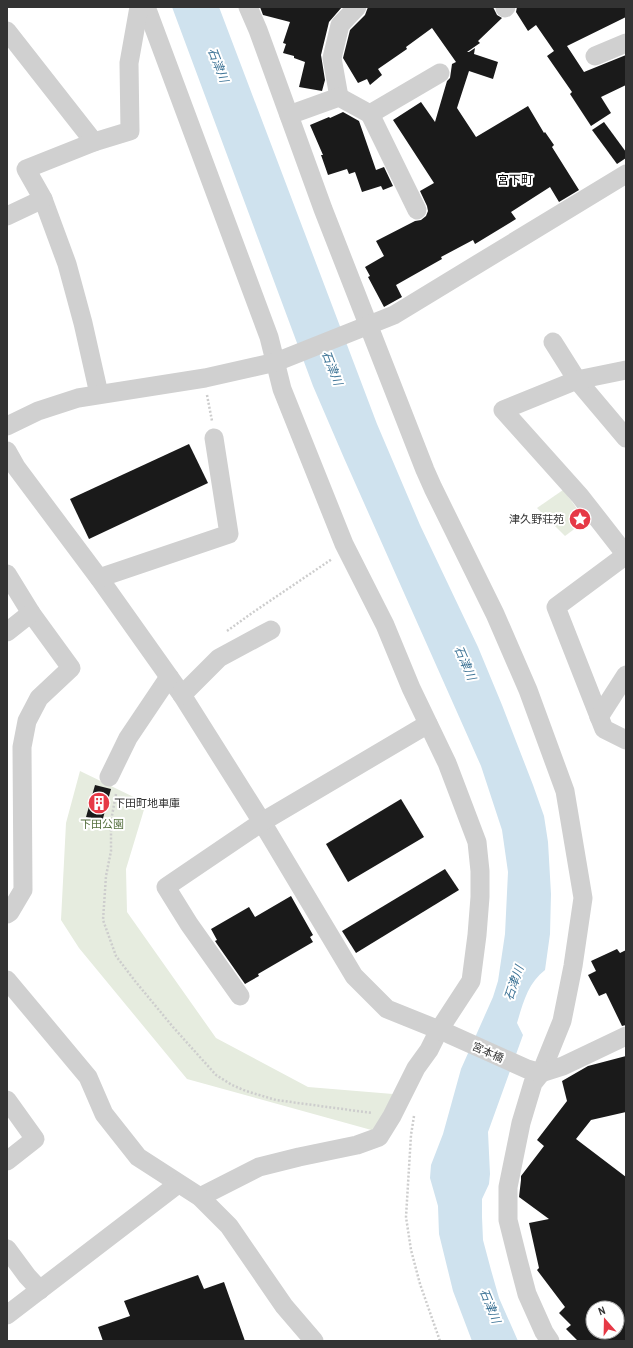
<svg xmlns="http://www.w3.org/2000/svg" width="633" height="1348" font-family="'Archivo Narrow','Noto Sans JP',sans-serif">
<rect width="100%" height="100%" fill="#fff"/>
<!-- green -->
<g fill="#e6ecdf">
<path d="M563,490L573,503L585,521L565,536L537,508Z"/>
<path d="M80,771L146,803L126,869L127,912L216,1038L308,1087L393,1094L375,1131L187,1079L79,948L61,920L66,823Z"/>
</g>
<!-- water -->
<path fill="#cfe2ee" d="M172,7H219L377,424L420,525L478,647L502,705L533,785L544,816L548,842L551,894L550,934L545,970C528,983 523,1003 517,1023L523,1035L488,1132L490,1174L489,1184L482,1199V1217L483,1240L491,1270L499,1298L518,1341H472L453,1291L439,1234L438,1206L430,1178L431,1165L443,1134L461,1069L493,997L498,981L505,934L508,872L502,830L481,766L344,458L313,386Z"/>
<!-- building -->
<g fill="#1a1a1a" fill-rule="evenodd">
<path d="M260,7H342L329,22L321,55L325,80L322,91L299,87L305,62L294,58V56L283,53L286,44L283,43L290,22L263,15Z"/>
<path d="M368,7H493L497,15L502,18L478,41L480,43L467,52H469L475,48L474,54L498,62L493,79L469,71L457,108L476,137L528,106L544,133L545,132L554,145L552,147L579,190L559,202L550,187L511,212L516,219L475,244L473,240L441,257L442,259L396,285L402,297L384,307L368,277L370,276L365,267L384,256L376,241L415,221L421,220L426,216L428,211L427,206L420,191L434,183L393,120L421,102L435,122L447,81L450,78L452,64L456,62L432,28L406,47L407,49L378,69L382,75L370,85L367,79L358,83L343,58L350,30L365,15Z"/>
<path d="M517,7H626V17L567,46L584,72L626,55V85L601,97L611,113L591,126L570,94L572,92L547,56L554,51L536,25L528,31L516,12Z"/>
<path d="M343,112L359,121L376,170L384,167L393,186L383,190L381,186L362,192L355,172L349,174L347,169L328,175L321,155H323L310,125L329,117L330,118Z"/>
<path d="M604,122L626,152V158L617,164L592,130Z"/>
<path d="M189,444L208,483L89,539L70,499Z"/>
<path d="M95,785L111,789L102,822L86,817Z"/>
<path d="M401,799L424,837L348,882L326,844Z"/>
<path d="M445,869L459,890L356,953L342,931Z"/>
<path d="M291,896L313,935L310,937L313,942L258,974L259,976L245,984L217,944L215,941L217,940L211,929L249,907L255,917Z"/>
<path d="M617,949L620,953L626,950V1025L622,1026L606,993L599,996L588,975L596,971L591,961Z"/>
<path d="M626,1056V1112L591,1120L576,1139L626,1177V1341H578L566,1329L571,1325L559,1313L565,1307L537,1270L539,1268L529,1223L549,1219L519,1197L521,1180V1176L544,1146L537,1140L567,1101L562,1081L588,1066ZM593,1308H617V1332H593Z"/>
<path d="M198,1275L204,1289L224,1282L245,1341H103L98,1327L130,1316L124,1301Z"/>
</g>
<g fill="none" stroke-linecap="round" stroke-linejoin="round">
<!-- path -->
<g stroke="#cdcdcd" stroke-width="2.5" stroke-dasharray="2 2" stroke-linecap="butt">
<path d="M207,395L212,421"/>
<path d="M227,631L252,613L332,559"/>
<path d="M116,794L111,821V851L106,876L103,920L116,956L135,981L173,1027L216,1075L232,1085L246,1091L276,1100L372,1113"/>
<path d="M414,1116L411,1135L406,1217L411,1250L420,1284L440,1341"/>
</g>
<!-- minor -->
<g stroke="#d0d0d0" stroke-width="19">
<path d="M144,7L148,12L269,337L282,389L344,544L385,625L411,688L447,763L477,842L480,871V897L477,935L471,981L439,1030L429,1050L416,1068L392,1116L379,1137L357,1145L299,1157L259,1167L200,1197"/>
<path d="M248,7L258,30L323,209L425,470L433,488L495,614L528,690L565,791L583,898L573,966L562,1021L541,1073L533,1083L521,1123L508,1187V1220L518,1260L527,1294L544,1332L550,1341"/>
<path d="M505,8L506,7"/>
<path d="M7,31L94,142"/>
<path d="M595,56L626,43"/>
<path d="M339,97L332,58L340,25L357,7"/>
<path d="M370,114L417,210"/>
<path d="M289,115L339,97L370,114L440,73"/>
<path d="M43,199L67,264L83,323L99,394"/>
<path d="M7,216L43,199L26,169L94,142L130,131L129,63L139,7"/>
<path d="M553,342L577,380L626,438"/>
<path d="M626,370L577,380L503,410L580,496L626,555"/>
<path d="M7,426L38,411L78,398L205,378L276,362L394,315L626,174"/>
<path d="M7,451L16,467L99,578L182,695L262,822L354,976L387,1009L449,1034L527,1069L541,1073L563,1066L626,1036"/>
<path d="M626,555L556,607L604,729L626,740"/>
<path d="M7,574L31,613L71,668L39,698L27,721L22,747L23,890L10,912L7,914"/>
<path d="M99,578L229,534L214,438"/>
<path d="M7,632L31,613"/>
<path d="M182,695L219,658L271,630"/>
<path d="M599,717L626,675"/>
<path d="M109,777L128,738L169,677"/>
<path d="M7,980L88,1077L104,1114L138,1157L200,1197L229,1226L284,1306L314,1341"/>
<path d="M240,996L189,924L166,887L262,822L428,724"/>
<path d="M7,1100L35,1139L7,1161"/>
<path d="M7,1249L27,1276L40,1290"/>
<path d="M7,1315L178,1184"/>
</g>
</g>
<!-- icons -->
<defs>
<g id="sight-disc" transform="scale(1.15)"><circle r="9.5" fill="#e63946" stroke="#fff"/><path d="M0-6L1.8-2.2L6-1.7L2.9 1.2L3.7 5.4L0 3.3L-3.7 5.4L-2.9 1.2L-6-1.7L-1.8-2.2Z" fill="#fff"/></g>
<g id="building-disc" transform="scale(1.15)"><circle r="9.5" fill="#e63946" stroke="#fff"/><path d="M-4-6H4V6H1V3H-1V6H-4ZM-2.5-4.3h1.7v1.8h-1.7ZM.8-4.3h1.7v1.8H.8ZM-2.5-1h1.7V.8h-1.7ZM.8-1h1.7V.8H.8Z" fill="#fff"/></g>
</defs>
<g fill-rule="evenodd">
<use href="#sight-disc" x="580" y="519"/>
<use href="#building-disc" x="99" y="803"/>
</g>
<g text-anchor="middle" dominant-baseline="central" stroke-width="4" stroke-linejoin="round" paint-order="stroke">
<!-- poi labels -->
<g font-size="11" fill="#333" stroke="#fff" text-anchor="end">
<text x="564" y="519">津久野荘苑</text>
<text x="114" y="803" text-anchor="start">下田町地車庫</text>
</g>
<!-- park labels -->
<g font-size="11" fill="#56703f" stroke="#fff">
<text x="102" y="824">下田公園</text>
</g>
<!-- street labels -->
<g font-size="11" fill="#333" stroke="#fff">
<text transform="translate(488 1052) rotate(24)">宮本橋</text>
</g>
<!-- water labels -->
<g font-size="12" font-style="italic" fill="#3f7597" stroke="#fff">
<text transform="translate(218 65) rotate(69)">石津川</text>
<text transform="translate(332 368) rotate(69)">石津川</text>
<text transform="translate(465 663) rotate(67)">石津川</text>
<text transform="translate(514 983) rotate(-71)">石津川</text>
<text transform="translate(490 1306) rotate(68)">石津川</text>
</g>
<!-- neighbourhood labels -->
<g font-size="12" fill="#000" stroke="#fff">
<text x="515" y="180">宮下町</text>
</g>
</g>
<!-- border -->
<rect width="633" height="1348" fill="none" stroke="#333333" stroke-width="16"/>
<!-- north arrow -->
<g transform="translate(605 1320) rotate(340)"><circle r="19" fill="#ffffff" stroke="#adadad"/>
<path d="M0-3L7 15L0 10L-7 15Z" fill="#e63946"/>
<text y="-6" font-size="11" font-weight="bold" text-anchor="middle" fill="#333333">N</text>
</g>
</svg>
